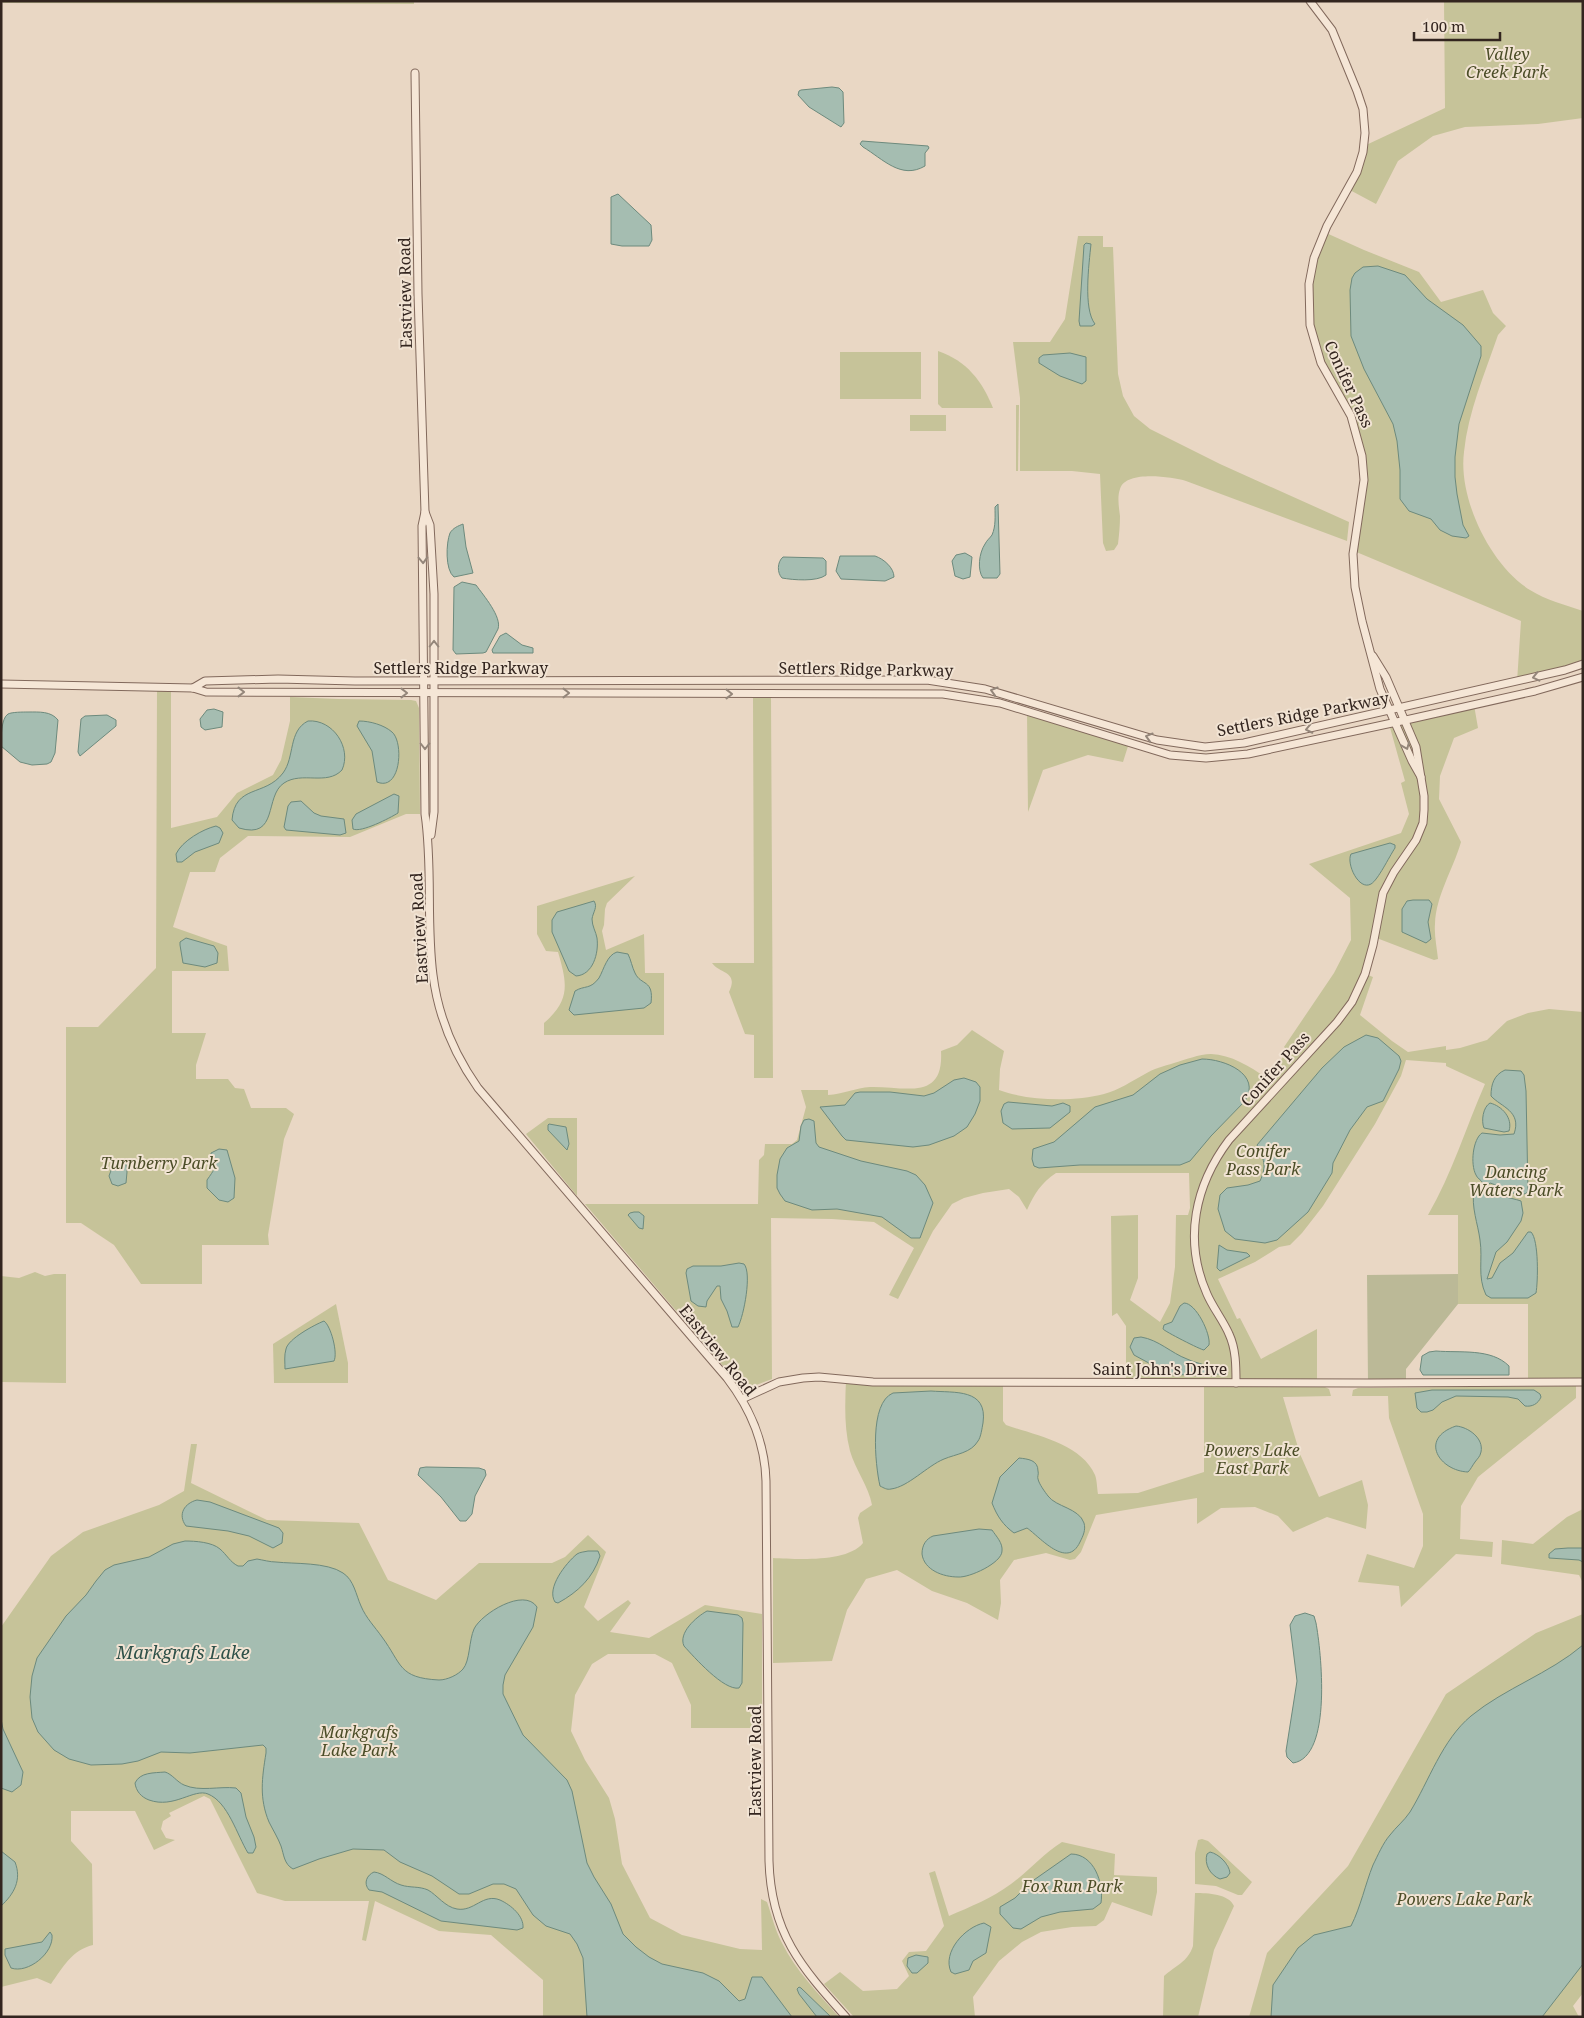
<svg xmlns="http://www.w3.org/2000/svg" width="1584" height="2018" font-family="'Noto Serif',serif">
<rect width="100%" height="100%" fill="#e9d7c4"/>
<!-- green -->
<g fill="#c6c399" fill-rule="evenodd">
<path d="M3,1H414V4L3,3Z"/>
<path d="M1444,1H1583V118L1538,124L1465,127L1433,136L1398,161L1376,204L1348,189L1364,146L1445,108Z"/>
<path d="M1324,232L1364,250L1419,272L1441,302L1483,290L1493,313L1506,326L1498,335C1485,373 1468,412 1464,452C1458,498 1490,565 1530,590C1546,600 1565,605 1583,611V664L1517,682L1521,621L1354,551L1362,493L1359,441L1312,334L1309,284Z"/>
<path d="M1078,236H1103V247H1113L1118,374L1123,396L1134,416L1150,429L1220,464L1349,522L1347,541L1186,481C1171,477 1126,470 1120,489C1117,497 1119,508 1120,516C1120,526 1119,535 1118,544L1114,550L1106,551L1103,543L1100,474L1072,471H1020V398L1013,342H1050L1065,319Z"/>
<path d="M938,351C967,361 982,381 993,408H942L938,404Z"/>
<rect x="840" y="352" width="81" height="47"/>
<path d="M1016,405H1019L1018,471H1016Z"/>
<rect x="910" y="415" width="36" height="16"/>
<path d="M157,691H171V828L217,817L237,793L273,775L281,760L290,721V697L338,699L411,700L416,701L419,708L420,814H406L350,837L248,836L220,858L215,872H190L173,927L227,946L229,971H172V1033H206L196,1065V1079H228L235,1088L244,1089L251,1108H286L294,1114L284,1139L268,1235L269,1245H202V1284H141L114,1245L81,1223H66V1027H98L156,968Z"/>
<path d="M753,698H771L773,1078H754V1035L745,1034L729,992C739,971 720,974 712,963H754Z"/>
<path d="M1474,705L1478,728L1454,738L1440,776L1439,799L1461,842C1453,870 1436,895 1435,924C1434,935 1437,948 1438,959L1434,960L1374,937L1365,974L1373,977L1360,1015L1392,1041L1408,1052L1446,1046V1050L1460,1048L1487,1040L1507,1021L1528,1013L1549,1009L1583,1012V1382H1528V1304H1458V1215H1428C1452,1174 1466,1127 1485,1084L1446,1066V1063L1406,1060L1401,1076L1375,1124L1323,1206L1302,1233L1290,1245L1279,1247L1255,1262L1218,1279L1237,1319L1240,1318L1261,1359L1317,1329V1383L1329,1389L1331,1396L1283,1397L1300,1454L1319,1497L1362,1480L1368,1505L1366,1529L1327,1517L1293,1532L1278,1516L1255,1507L1221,1508L1197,1524V1498L1096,1515L1081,1552L1075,1559L1070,1560L1046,1553L1014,1560L1000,1580L1001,1603L998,1620L967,1603L932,1591L897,1570L866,1579L847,1610L832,1661L773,1663V1558C796,1559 847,1563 863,1543L858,1518L860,1513L872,1505C869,1487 855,1469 850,1451C844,1427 845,1404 846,1380L1003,1382V1421L1006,1425C1034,1435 1081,1443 1095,1475C1097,1480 1097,1488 1098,1494L1138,1493L1204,1472V1383H1126V1326L1117,1313L1112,1316L1111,1216L1138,1215V1278L1130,1300L1160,1322L1170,1303L1175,1267L1176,1215H1188L1190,1208L1189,1173H1056C1041,1183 1034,1194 1027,1210L1019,1197L1009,1189L983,1193L964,1198L952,1204L933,1231L898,1299L889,1295L914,1248L874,1222L832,1219L771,1218L772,1379L746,1389L741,1387L585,1204H758L759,1160L764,1155L765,1144H792L797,1140L806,1107L801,1090H828V1095C843,1094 856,1088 870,1087C904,1086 944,1102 941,1051L957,1045L972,1030L1004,1051L1000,1069L999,1090C1029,1101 1073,1102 1104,1094C1119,1090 1132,1081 1145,1074C1153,1069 1164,1066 1174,1063C1185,1060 1199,1054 1211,1054C1231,1055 1250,1066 1266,1078L1288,1051L1284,1047L1334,973L1351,940L1350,898L1309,864L1401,833L1409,814L1401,783L1405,781L1389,724Z"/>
<path d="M1027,712L1129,743L1123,762L1088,755L1043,770L1028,812Z"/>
<path d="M635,876L607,903L605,909L604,925L602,931L606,950L644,934L645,973H664V1035H544V1023C571,1000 567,983 558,952L546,951L537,934V906Z"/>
<path d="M548,1118H577V1196L526,1134Z"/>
<path d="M35,1272L45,1276L54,1274H66V1383L1,1382V1276L19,1278Z"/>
<path d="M336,1304L348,1363V1383H274L273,1344Z"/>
<path d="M1576,1386V1398L1478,1477L1461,1506L1460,1539L1493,1542L1492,1557L1456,1554L1401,1607L1399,1586L1358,1582L1367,1554L1414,1568L1423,1546V1514L1389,1418L1388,1396H1352L1353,1390L1358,1388Z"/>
<path d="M191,1444H197L191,1483L267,1520L359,1523L388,1580L436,1600L479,1563H552L565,1557L588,1535L606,1552L584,1607L598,1621L628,1600L631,1603L610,1632L649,1638L705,1605L762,1614V1728H691V1705L672,1663L655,1654H608L592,1664L575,1695L571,1731L585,1760L609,1798L615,1819L622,1864L650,1918L682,1935L740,1949L762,1950L761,1899L767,1902C772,1916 775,1930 782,1943C796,1971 818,1993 839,2017H543V1980L491,1935L439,1931L375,1901L366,1941L362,1940L369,1901H285L257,1893L210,1799L204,1796L169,1813L171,1816L163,1821L161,1829L166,1838L175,1840L154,1850L135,1811H71V1841L92,1864L93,1945C72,1950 63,1967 51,1984L37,1978L1,1987V1627L51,1556L83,1532L159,1505L184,1491Z"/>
<path d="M1583,1509V1583L1579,1575L1501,1564L1502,1540L1533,1544L1567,1517Z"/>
<path d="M1583,1614V1993L1573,2006L1579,2017H1249L1267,1953L1348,1866L1446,1694L1536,1633Z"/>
<path d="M1202,1839L1208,1841L1252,1882L1242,1895H1238L1216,1886L1195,1884V1853L1198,1840ZM1212,1852L1228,1865V1877L1218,1878L1210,1871L1206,1858Z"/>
<path d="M1062,1842L1115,1854L1114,1875L1157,1877V1892L1152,1916L1112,1902L1104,1920L1096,1926L1072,1927L1041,1932L1022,1942L999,1961L973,1997L975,2017H854L824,1984L840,1972L863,1991L897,1989L909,1976L902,1961L909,1952L926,1951L944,1926L929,1873L935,1871L949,1916C970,1907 992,1898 1011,1884C1029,1871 1043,1854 1062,1842Z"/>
<path d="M1195,1893C1208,1893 1229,1894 1234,1906L1214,1950L1198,2017H1163L1164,1976C1175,1966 1188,1962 1193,1946Z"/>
</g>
<!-- cemetery -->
<path fill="#bbb997" d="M1458,1274V1304L1406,1369V1383H1368L1367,1275Z"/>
<!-- water -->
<g fill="#a5bdb1" stroke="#6d8a7d">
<path d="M832,87L839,88L843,92L844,123L841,127L809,107L798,95L799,91L801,90Z"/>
<path d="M862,141L928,146L929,148L925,153V166C901,180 883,159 863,147L860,144Z"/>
<path d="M618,194L651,225L652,240L649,246H622L611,244V197Z"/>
<path d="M1086,243L1091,244C1089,264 1083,309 1095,324L1092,326H1080L1079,321L1084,245Z"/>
<path d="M1378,266L1405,275L1427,299L1463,325L1481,346V356L1459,424L1455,457V477L1457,494L1463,525L1469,536L1466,538L1452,536L1440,530L1431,519L1409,511L1400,499V470L1397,441L1393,424L1364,369L1351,336L1350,290L1352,278L1355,273L1363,267Z"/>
<path d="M1070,353L1086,357V381L1082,384L1060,376L1039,363V358L1043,355Z"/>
<path d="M998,504L1000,574L997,578H983C977,570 979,553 985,544C987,540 990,538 992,535C996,526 995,516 995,507Z"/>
<path d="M463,524L466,547L473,573L454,577C445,570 446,543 450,533C453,528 458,526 463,524Z"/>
<path d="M965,553L972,557L970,577L963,579L955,576L952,561L956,555Z"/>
<path d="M840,556H875C884,559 894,568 894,577L885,581L841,579L836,571Z"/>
<path d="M783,557L823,558L826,561V575C817,582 793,580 782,578C777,573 777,562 783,557Z"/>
<path d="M462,582L476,585C484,596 502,617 498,629L486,652L483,653L456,654L453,650L454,587Z"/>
<path d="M506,633L522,645L533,648V653H493L492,650L500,636Z"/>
<path d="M214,709L223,712L222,727L205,730L201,727L200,719L207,710Z"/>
<path d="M28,712C39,712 51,711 58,720L55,753L51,762L47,764L32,765L20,762L1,746C1,739 1,718 8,714C12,712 23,712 28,712Z"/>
<path d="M107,715L116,720V726L80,756L78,752L81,719L85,716Z"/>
<path d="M308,721C333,719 352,748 342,770C327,786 302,771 284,783C264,796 279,840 239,828L232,820C235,784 265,797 283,773C295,757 288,731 308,721Z"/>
<path d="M359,721C370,721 384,725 392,732C404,742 401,792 377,782L372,751L357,726Z"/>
<path d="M394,794L399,796L398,813C390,818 361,833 353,829L352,820L356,814Z"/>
<path d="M301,801L314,813L321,816L344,819L346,833L340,835L286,830L284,827L288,806L291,802Z"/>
<path d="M216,826L220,828L223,833L219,843L195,852L182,862H177L176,854C182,841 203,829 216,826Z"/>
<path d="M1390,843L1395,845V848C1389,857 1378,880 1371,884C1359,891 1346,864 1351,854Z"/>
<path d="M1413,900H1429L1432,904L1428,922L1431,939L1426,943L1402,932V909L1407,901Z"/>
<path d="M594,901C598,907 593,912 592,919C592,926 596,932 597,938C599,953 593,975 576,976L569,971L552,932V920L557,912Z"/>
<path d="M186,938L214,946L218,953L217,963L205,967L183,963L180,945V942Z"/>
<path d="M617,952L628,954C631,960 632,967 635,973C641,986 654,979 651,1003L644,1008L574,1015L569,1010L575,991C585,985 590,990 599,978C604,969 607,955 617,952Z"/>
<path d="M1366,1035L1378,1038L1399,1056L1401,1061L1399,1069L1383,1101L1367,1107L1350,1130L1333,1163L1332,1173L1308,1212L1277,1240L1265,1243L1235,1239L1225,1231L1218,1209L1220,1195L1227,1188L1248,1185L1260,1181C1267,1166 1264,1159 1257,1145L1322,1068L1344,1047Z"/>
<path d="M1202,1059C1224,1059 1262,1074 1245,1101L1211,1136L1190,1161L1180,1165H1080L1039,1168L1034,1166L1032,1159L1033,1149L1054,1142L1095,1107L1133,1095L1160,1074L1180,1065Z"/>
<path d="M1505,1070L1521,1071L1524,1075L1526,1091L1528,1192C1518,1200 1501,1186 1490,1183L1488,1185C1493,1197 1510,1197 1521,1201L1523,1213L1521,1221L1507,1242L1496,1252L1487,1279L1492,1278L1500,1263L1513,1253L1528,1232H1531C1539,1240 1538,1282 1536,1293L1528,1298H1491L1486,1295C1477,1276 1483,1260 1480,1240C1478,1224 1471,1207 1474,1190L1483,1183C1481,1180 1477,1178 1476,1175C1470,1164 1473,1139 1482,1133L1500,1135L1514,1134C1522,1111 1501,1107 1491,1096C1491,1084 1494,1075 1505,1070Z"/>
<path d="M964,1078L976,1082L980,1087V1101L975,1114L967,1127L954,1136L929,1145L913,1147L846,1140L842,1136L820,1107L845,1105L855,1093L860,1092H890L924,1096L934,1093L954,1080Z"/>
<path d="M1008,1102L1052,1106L1063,1103L1070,1106V1112L1050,1128L1012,1129L1003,1123L1001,1111L1004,1104Z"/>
<path d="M1490,1103C1502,1106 1513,1118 1509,1131L1504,1132L1484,1128C1481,1121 1483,1107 1490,1103Z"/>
<path d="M809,1119L814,1121L816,1143L819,1147L861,1161L907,1171L916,1175L925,1185L933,1203L920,1238H911L882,1217L837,1209L812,1210L785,1201L780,1194L777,1188V1175L780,1159L787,1148L799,1141L801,1126L804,1120Z"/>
<path d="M549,1124L566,1127L569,1144L567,1150L548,1130V1125Z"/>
<path d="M219,1149L227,1150L235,1178L234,1198L228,1202L219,1200L207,1188V1180C222,1159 211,1171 211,1153Z"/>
<path d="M120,1161L126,1164L127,1172L126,1183L118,1186L112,1184L109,1176L113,1165Z"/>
<path d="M634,1212H639L644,1216L643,1229L639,1228L628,1215L630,1213Z"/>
<path d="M1219,1245L1227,1250L1247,1253L1250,1256L1220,1271L1217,1268Z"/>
<path d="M739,1263L744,1264C752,1273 744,1315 738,1327H732L727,1311L721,1299L720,1286H717L707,1301L706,1307L698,1306L691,1301L686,1273L687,1269L693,1266H721Z"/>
<path d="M1184,1303C1196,1303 1211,1334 1209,1345L1204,1350C1201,1350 1164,1331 1163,1329L1164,1325L1172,1322L1180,1306Z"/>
<path d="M324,1321C331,1326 338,1353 334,1361L285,1369C285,1363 284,1355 286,1349C288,1339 314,1325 324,1321Z"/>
<path d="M1141,1337C1159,1340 1171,1353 1187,1359C1198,1364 1210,1365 1220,1372V1374L1171,1375L1134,1355L1130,1347L1134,1338Z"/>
<path d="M1436,1351C1460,1353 1491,1348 1509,1366V1375H1423L1420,1370L1422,1356L1429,1352Z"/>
<path d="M1432,1390H1534L1540,1394L1541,1397C1538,1404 1532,1407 1525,1406L1518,1399L1508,1397L1456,1396L1442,1402L1433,1410L1427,1412H1421L1417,1408L1415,1393Z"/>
<path d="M931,1391C954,1393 988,1388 983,1423C982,1428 981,1437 978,1441C971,1453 956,1454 944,1459C927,1466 908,1487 891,1489C887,1490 884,1488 880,1486C875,1464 869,1403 893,1393Z"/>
<path d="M1456,1426C1468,1427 1484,1438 1481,1452C1480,1457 1477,1459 1475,1462C1472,1466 1471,1469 1468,1472C1440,1471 1418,1439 1456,1426Z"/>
<path d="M1019,1458C1028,1459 1038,1460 1038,1471C1039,1474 1037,1477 1038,1479C1039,1484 1045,1492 1048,1496C1056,1507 1079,1508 1084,1523C1086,1530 1083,1536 1080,1542C1067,1570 1040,1537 1027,1528L1014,1533C1003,1525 997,1516 992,1503L1000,1477Z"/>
<path d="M426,1467L479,1468L485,1470L486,1475L475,1496L472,1514L466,1521H460L441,1497L418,1475L420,1468Z"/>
<path d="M197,1500L210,1502L279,1528L283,1533L282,1543L273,1548L249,1536L228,1531L186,1526C177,1514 185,1503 197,1500Z"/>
<path d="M979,1529L992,1530C996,1536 1003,1543 1002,1551C1002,1563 969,1578 958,1577C943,1577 924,1570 922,1554C922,1545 926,1539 933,1536Z"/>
<path d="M185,1541C195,1541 212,1542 220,1549C227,1555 230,1562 238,1566H243L248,1561L257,1559C263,1560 270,1562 276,1562C294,1564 327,1562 343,1573C354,1580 356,1595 361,1606C366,1618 375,1627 382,1637C402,1664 398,1678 439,1680C447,1680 458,1675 463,1669C470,1661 469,1640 474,1629C481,1614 524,1587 537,1607L533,1627L505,1675L503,1685V1694L523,1735L567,1780L572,1791L587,1863L594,1877L611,1904L623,1934L636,1947L649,1957L662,1964L703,1973L719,1981L739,2001L745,1999L752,1977H762L792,2017H587L583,1958L577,1944L570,1934L546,1926L533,1915L516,1889L504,1884H493L469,1894H459L432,1876L400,1862L384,1850L353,1849L319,1859L293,1869C284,1864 284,1855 281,1846C278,1838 273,1830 269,1822C259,1798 262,1778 266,1753V1748L263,1745L190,1753L161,1752L138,1761L122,1764L91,1765L69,1759L54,1750L38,1732L32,1718L30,1697L32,1676L37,1658L66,1616L86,1595L96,1581L105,1570L114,1565L149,1557L173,1544Z"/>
<path d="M1568,1548H1583V1562L1579,1560L1549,1558V1554L1555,1549Z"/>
<path d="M588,1551H598L600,1556C593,1578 578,1592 558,1603L555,1602C546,1588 566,1563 577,1554C580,1552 584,1552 588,1551Z"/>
<path d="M707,1611L738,1615L742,1618L743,1623L742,1683L739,1688C724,1691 694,1657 684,1646C678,1633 696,1617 707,1611Z"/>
<path d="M1305,1613L1314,1616L1316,1623C1321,1650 1333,1757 1293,1763L1287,1757L1286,1751L1297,1681L1290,1625L1295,1616Z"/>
<path d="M1583,1645V1964L1542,2017H1271L1273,1985L1298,1948L1314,1935L1351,1926C1361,1906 1365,1885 1373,1865C1378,1855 1383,1843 1390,1835C1396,1827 1404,1821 1410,1812C1429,1781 1442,1740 1471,1716C1505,1688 1549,1674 1583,1645Z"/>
<path d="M1,1719L3,1729L23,1772L21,1785L12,1792L1,1788Z"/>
<path d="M165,1772C172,1774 177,1782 184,1785C200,1792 219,1786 236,1788L241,1793L246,1817L254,1837L256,1847L253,1853H248C237,1835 228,1802 208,1794C194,1788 174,1809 149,1800C141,1797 136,1791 135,1783C140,1772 154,1773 165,1772Z"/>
<path d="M1,1851L15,1862C22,1880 14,1894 1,1906Z"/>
<path d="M1210,1852C1219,1854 1229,1864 1230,1873L1227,1877L1220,1879C1210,1875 1204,1864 1207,1854Z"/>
<path d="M1071,1854C1094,1854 1104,1883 1101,1903L1093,1909L1060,1912L1041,1917L1021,1929L1013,1928L1000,1914V1907L1015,1898L1031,1882Z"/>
<path d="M374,1872C384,1873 391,1882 401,1885C410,1888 419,1886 428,1890C437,1895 445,1907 457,1909C474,1912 483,1893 500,1900C511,1905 524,1916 523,1928L517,1930L441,1921L382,1892L369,1890C363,1883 367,1875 374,1872Z"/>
<path d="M984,1923L991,1927L986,1953L973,1961L969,1970L955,1974L951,1972C942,1952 965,1927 984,1923Z"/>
<path d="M50,1932L52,1935C54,1953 28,1974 11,1968L5,1955V1949L42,1942Z"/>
<path d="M916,1955L928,1957V1963L917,1973H912L907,1966L908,1958Z"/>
<path d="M799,1987L801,1988L831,2017H817L799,1994L797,1989Z"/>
</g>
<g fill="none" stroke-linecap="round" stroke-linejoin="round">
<!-- tertiary casing -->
<g stroke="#82695c" stroke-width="9">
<g id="tertiary">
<path d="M1310,1L1332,30L1357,91L1363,109L1365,133L1363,152L1357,172L1327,226L1314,258L1309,284L1310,325L1321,363L1351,416L1362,456L1364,480L1353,554L1355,587L1362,621L1380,689L1412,761L1421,777"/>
<path d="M415,73L418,294L425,512L422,526L425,814C433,868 426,922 433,975C438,1015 454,1054 478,1088L727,1378C750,1408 765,1442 766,1481L769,1861C771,1933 801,1967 846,2017"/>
<path d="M425,512L430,525L434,594V812L431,835"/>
<path d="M1,684L193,688L206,692L943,694L1000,703L1170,755L1206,758L1248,754L1406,720L1535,691L1583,677"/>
<path d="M193,688L205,681L278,679L355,681L927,680L985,689L1157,740L1205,747L1244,743L1565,670L1583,664"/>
<path d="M1236,1383C1236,1366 1236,1349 1229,1334C1223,1320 1213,1308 1207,1294C1183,1240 1195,1185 1229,1140L1337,1022L1352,1002L1365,974L1373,945L1383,893L1394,872L1416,840L1423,823L1424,810V796L1416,747L1386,677L1373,656"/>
<path d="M742,1399L779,1382L803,1378L819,1377L873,1382L1370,1383L1583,1382"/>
</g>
</g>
<!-- tertiary -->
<use href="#tertiary" stroke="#f5e6d6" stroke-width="7"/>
</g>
<!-- one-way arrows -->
<defs><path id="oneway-chevron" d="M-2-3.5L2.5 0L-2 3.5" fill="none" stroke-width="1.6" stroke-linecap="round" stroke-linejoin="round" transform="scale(1.25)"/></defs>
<g stroke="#94867a">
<use href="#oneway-chevron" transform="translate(423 560) rotate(88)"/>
<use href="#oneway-chevron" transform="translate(434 644) rotate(-90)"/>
<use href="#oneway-chevron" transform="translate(1536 677) rotate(167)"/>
<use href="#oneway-chevron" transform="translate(994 691) rotate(-164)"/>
<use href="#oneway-chevron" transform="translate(241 692)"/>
<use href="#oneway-chevron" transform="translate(404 693)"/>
<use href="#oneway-chevron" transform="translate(566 693)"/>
<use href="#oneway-chevron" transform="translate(729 694)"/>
<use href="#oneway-chevron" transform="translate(1309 729) rotate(168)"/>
<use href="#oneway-chevron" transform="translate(1149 737) rotate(-164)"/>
<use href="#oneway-chevron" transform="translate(425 746) rotate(90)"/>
<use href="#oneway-chevron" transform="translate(1406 746) rotate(68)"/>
</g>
<g text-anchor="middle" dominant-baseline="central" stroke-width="4" stroke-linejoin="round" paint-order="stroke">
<!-- park labels -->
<g font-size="16" font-style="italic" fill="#4b4d27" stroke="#f1e3d3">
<text x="1507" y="54">Valley<tspan x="1507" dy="18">Creek Park</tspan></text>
<text x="1263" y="1151">Conifer<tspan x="1263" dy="18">Pass Park</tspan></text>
<text x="159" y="1163">Turnberry Park</text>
<text x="1516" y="1172">Dancing<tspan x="1516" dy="18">Waters Park</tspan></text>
<text x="1252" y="1450">Powers Lake<tspan x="1252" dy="18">East Park</tspan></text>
<text x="359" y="1732">Markgrafs<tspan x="359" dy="18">Lake Park</tspan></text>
<text x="1072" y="1886">Fox Run Park</text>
<text x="1464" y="1899">Powers Lake Park</text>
</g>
<!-- street labels -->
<g font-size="16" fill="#33251f" stroke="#f1e3d3">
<text transform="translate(405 293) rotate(-91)">Eastview Road</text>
<text transform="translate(1349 384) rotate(65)">Conifer Pass</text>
<text x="461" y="668">Settlers Ridge Parkway</text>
<text transform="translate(866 669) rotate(1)">Settlers Ridge Parkway</text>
<text transform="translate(1303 714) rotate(-11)">Settlers Ridge Parkway</text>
<text transform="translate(419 928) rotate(-93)">Eastview Road</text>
<text transform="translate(1275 1069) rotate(-48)">Conifer Pass</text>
<text transform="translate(718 1350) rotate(51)">Eastview Road</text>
<text x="1160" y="1369">Saint John's Drive</text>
<text transform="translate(755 1761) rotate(-90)">Eastview Road</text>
</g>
<!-- water labels -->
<g font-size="18" font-style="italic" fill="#2f5149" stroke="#f1e3d3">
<text x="183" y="1652">Markgrafs Lake</text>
</g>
</g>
<!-- border -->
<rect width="1584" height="2018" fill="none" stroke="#33251f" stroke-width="5"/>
<!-- scale -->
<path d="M1414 32v8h86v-8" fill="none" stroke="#33251f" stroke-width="2.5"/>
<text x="1422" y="32" font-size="15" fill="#33251f" stroke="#f1e3d3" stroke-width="4" paint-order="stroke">100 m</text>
</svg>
